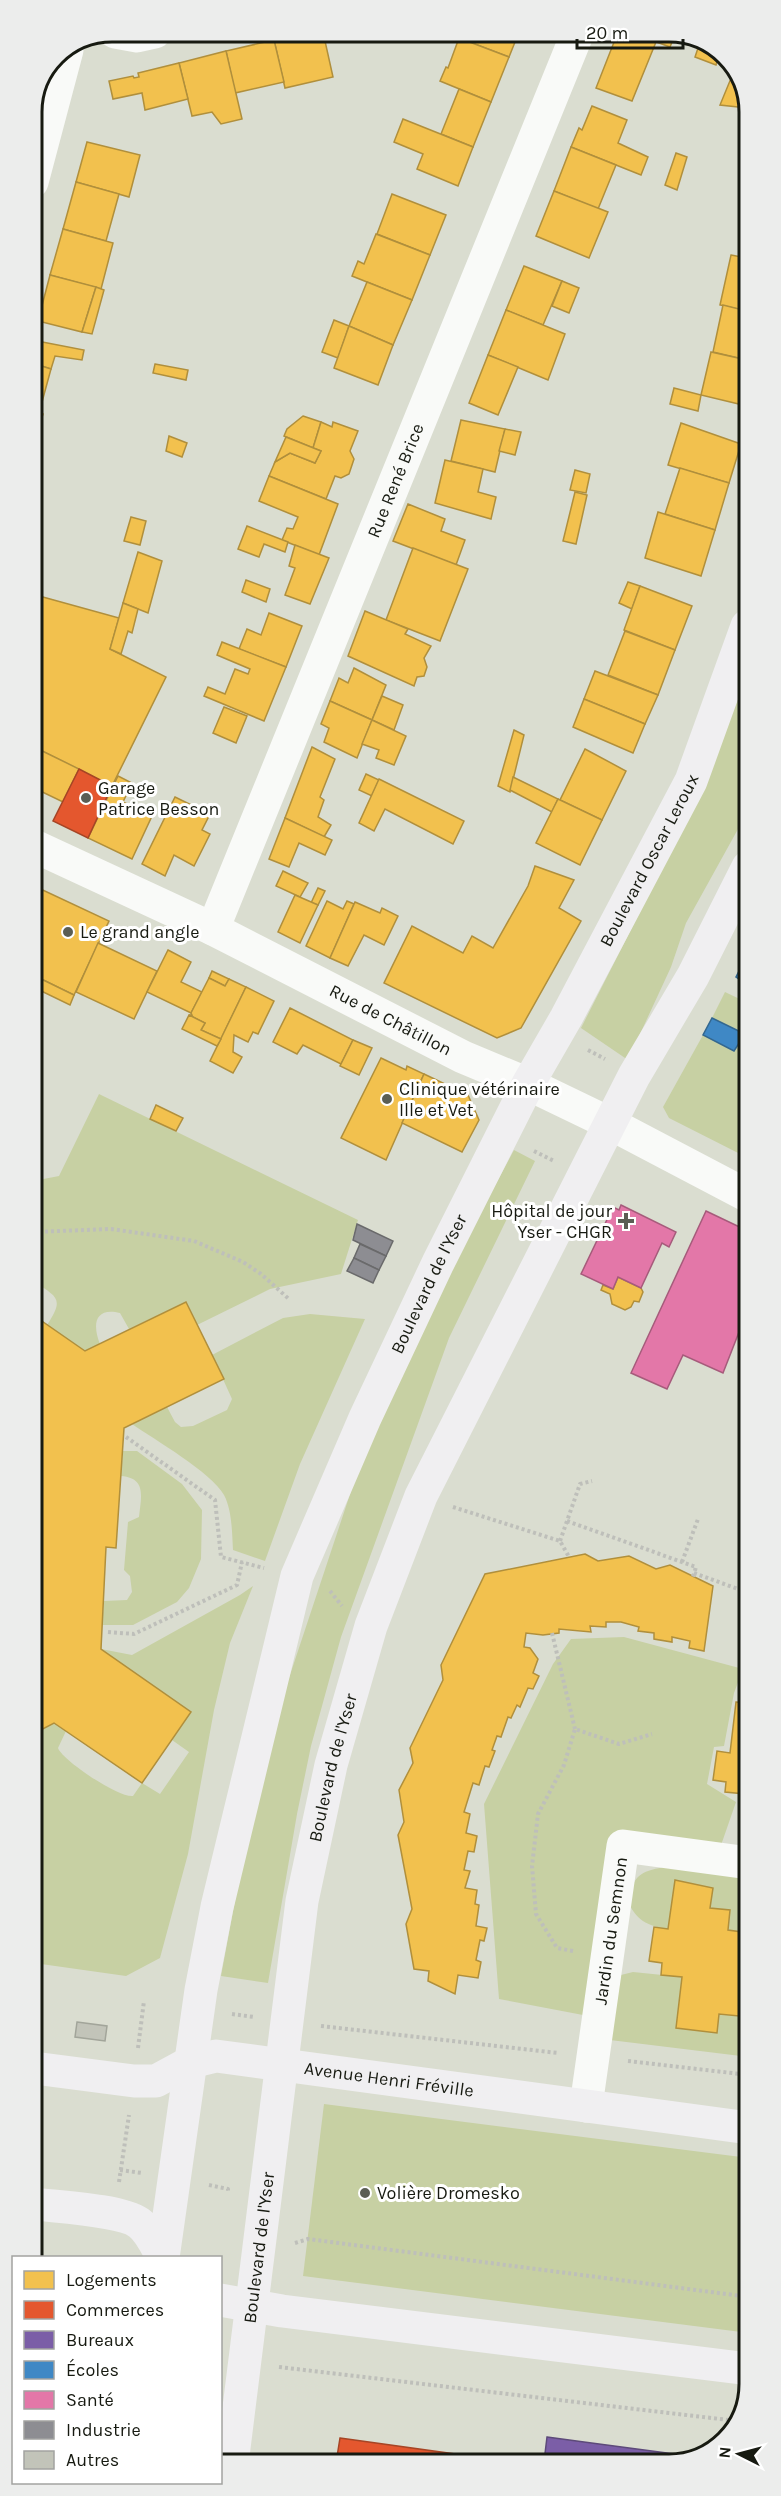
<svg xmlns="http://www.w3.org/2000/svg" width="781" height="2496" font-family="Karla,sans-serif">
<rect width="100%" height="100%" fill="#daddd0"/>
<!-- green -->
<g fill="#c7d0a3">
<path d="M748,665V811L686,923L671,967L628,1060L581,1028L703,788Z"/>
<path d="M725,992L748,1003V1158L669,1118L663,1107L703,1035L734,1051L744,1034L712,1018Z"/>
<path d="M99,1094L358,1220L341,1274L270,1289L197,1325L186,1302L129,1329L120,1313C95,1307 92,1324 100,1344L85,1351L47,1325C65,1298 57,1297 33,1281V1181L59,1176Z"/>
<path d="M514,1150L535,1161L449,1338L341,1637L311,1746L297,1814L268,1983L221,1976L240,1874L288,1681L363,1455L424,1318Z"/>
<path d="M310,1314L365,1319L300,1464L265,1561L233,1550C232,1532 232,1510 224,1495C211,1472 155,1440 132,1424L167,1407L175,1422L181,1427L193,1426L227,1410L232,1399L212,1355L283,1318Z"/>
<path d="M123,1451H137L182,1484L202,1510L201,1559L189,1588L177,1602L133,1625H102L104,1601L127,1600L132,1592L130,1576L124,1570L128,1522L139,1517C141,1497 147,1478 121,1476Z"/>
<path d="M253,1586L230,1643L214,1710L188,1854L160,1958L126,1976L34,1963L33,1734L54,1723L66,1731L58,1748C63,1761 119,1798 133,1796L142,1783L160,1794L189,1752L172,1740L191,1712L101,1649L132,1655L240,1595Z"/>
<path d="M624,1637L743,1669L734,1693L724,1746L714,1747L707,1784L736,1802L719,1851L625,1841L583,2015L499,1999L484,1804L553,1664L571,1639Z"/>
<path d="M664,1867L749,1877V1933L728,1930L730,1910L710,1908L713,1888L675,1881L668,1929C647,1926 636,1920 627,1900C635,1875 639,1872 664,1867Z"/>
<path d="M633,1972L682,1977L677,2028L716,2033L719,2014L739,2016L741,1994L749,1995V2057L610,2040L621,1975Z"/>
<path d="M324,2104L749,2158V2333L303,2276Z"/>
</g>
<!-- homes -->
<g fill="#f2c14e" stroke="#b08f3c" stroke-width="1.5">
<path d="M312,32H323L333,77L285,88L274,40Z"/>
<path d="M477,32H519L509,57L472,43Z"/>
<path d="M618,32H629L656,42L632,101L596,88Z"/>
<path d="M629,32H676L670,47Z"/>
<path d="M459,38L509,57L491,102L440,81L446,67L448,68Z"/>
<path d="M274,40L284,82L235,93L226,51Z"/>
<path d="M700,42L720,51L716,65L695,57Z"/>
<path d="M226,51L242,119L221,124L212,112L192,116L179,63Z"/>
<path d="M179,63L188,99L145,110L142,93L113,99L109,81L133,76L134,78L139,77L138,73Z"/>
<path d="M734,71L747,91V108L720,105Z"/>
<path d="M459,89L491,102L473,147L441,134Z"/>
<path d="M592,106L627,120L618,143L648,157L641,175L571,147L579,128L582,130Z"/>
<path d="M403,119L473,147L458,186L417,169L423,154L394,142Z"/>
<path d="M747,138V185L739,184Z"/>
<path d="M87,142L140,155L129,197L76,182Z"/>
<path d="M571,147L616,165L598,209L554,191Z"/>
<path d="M676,153L687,157L677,190L665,185Z"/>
<path d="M76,182L119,194L106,241L63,229Z"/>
<path d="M554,191L608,212L589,258L536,236Z"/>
<path d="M392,194L446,215L430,255L377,234Z"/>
<path d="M63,229L113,243L101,289L50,275Z"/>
<path d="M376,234L430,255L412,300L352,276L358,261L364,264Z"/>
<path d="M731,255L747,258V311L720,305Z"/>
<path d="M524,266L562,281L543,325L506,310Z"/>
<path d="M50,275L96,287L82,332L38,321Z"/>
<path d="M562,281L579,288L569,313L552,306Z"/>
<path d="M367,282L412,300L393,345L349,326Z"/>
<path d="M96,287L104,290L92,334L82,332Z"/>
<path d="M723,305L747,311V360L713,352Z"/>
<path d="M506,310L565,334L548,380L488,355Z"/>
<path d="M334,320L349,326L338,358L322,352Z"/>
<path d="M349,326L393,345L378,385L334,368Z"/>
<path d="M32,340L84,350L82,360L55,356L51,369L32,363Z"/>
<path d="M711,352L747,360V406L701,395Z"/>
<path d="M488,355L518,367L498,415L469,403Z"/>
<path d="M32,363L51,369L39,413L32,411Z"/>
<path d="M155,364L188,370L186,380L153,373Z"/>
<path d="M674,388L701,395L698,411L670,404Z"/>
<path d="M32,411L43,414L32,452Z"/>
<path d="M303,416L321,422L313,448L284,436L287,429Z"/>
<path d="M461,420L505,429L495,472L451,461Z"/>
<path d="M321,422L332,427L333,422L358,431L350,451L354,459L349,474L341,478L335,476L326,499L269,476L275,462L290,453L315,463L321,451L313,448Z"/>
<path d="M681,423L741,444L729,483L668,465Z"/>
<path d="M505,429L521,432L515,455L499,451Z"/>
<path d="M169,436L187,443L182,457L166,451Z"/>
<path d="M286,437L321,451L315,463L290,453L275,462Z"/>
<path d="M445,460L483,469L478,492L496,497L491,519L435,503Z"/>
<path d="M680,468L729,483L715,530L665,514Z"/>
<path d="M575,470L590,474L586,493L570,490Z"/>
<path d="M269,476L338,504L319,555L282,540L287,528L293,529L298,517L259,501Z"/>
<path d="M575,492L587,495L576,544L563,541Z"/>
<path d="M408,504L445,519L441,531L465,540L456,565L393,541Z"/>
<path d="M658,512L715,530L701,576L645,558Z"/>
<path d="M131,517L146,521L140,545L124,541Z"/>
<path d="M247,526L288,542L285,552L264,544L259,557L238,549Z"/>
<path d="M295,545L329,558L310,604L285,595L295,568L289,566Z"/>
<path d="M413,548L468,569L440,641L386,620Z"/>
<path d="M138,552L162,561L148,613L123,603Z"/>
<path d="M246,580L270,589L266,602L242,592Z"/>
<path d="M628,582L640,586L632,609L619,603Z"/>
<path d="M640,586L692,606L675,650L624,630Z"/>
<path d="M32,594L119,618L110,649L166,677L112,786L32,746Z"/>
<path d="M123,603L138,609L132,633L128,631L121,654L110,649Z"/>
<path d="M365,611L408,629L405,634L431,646L424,658L427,667L424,676L417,677L414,686L348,656Z"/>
<path d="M269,613L302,626L286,667L239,649L247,629L261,635Z"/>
<path d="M625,631L675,650L658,695L608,675Z"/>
<path d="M222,642L286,667L264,721L204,696L208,687L225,694L235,669L248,674L250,669L217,655Z"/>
<path d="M354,668L386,685L372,720L330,701L339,678L348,683Z"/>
<path d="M595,671L658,695L645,724L584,699Z"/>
<path d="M382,696L403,705L394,730L372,720Z"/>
<path d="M584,699L645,724L633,753L573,727Z"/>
<path d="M330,701L372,720L357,758L324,742L329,728L321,724Z"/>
<path d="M224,707L247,716L236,743L213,733Z"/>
<path d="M372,720L406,736L394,765L376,758L379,750L362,744Z"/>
<path d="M514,730L524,735L510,792L498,786Z"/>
<path d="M32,746L79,769L63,802L32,787Z"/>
<path d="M312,747L335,759L320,797L324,800L318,817L331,825L324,837L285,818Z"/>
<path d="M585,749L626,771L602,820L560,800Z"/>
<path d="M366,774L379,780L372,796L359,790Z"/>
<path d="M118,776L132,783L123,802L152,816L132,859L88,838Z"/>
<path d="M513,777L558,799L552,812L510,790Z"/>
<path d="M379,779L464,821L453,844L385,809L374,831L359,823Z"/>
<path d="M175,797L210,814L202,830L210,834L194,866L174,855L165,876L142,864Z"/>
<path d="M558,799L602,820L580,865L536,843Z"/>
<path d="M285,818L332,840L325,855L299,843L289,867L269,859Z"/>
<path d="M535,866L574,880L559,908L581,921L521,1028L497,1038L384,983L412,926L463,953L472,936L493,948L528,886Z"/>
<path d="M283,871L308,883L300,897L276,886Z"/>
<path d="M32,885L109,921L74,995L33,975Z"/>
<path d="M318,888L325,891L318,905L311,903Z"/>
<path d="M295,895L318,905L300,943L278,932Z"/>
<path d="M327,901L343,909L347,901L354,904L330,958L306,946Z"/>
<path d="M355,902L380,913L382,908L398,916L384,945L364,935L348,966L330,958Z"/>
<path d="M98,943L157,971L134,1019L76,992Z"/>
<path d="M168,950L191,962L181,982L202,992L191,1013L147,992Z"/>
<path d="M212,971L229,979L225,986L209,978Z"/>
<path d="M33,975L74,995L70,1005L33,987Z"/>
<path d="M209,978L225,986L229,979L246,987L221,1039L201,1030L205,1023L189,1015H192L191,1013Z"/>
<path d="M246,987L274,1001L258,1034L253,1032L248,1042L234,1035L233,1052L242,1057L233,1073L210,1061Z"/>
<path d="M290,1008L353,1040L341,1064L303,1045L297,1054L273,1042Z"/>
<path d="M189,1015L205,1023L201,1030L221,1039L217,1046L182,1029Z"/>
<path d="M353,1040L372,1048L359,1075L340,1066Z"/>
<path d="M381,1058L406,1070L407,1066L424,1074L386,1160L341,1138Z"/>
<path d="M424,1074L468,1095L479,1120L462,1152L402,1123Z"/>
<path d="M156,1105L183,1118L176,1131L150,1119Z"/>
<path d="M618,1277L641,1288L643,1292L639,1302L634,1301L631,1307L625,1310L612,1304L610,1294L601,1290L603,1285L613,1289Z"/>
<path d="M186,1302L224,1379L124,1428L116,1548L106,1547L101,1649L191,1712L142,1783L54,1723L33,1734V1481L38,1424L33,1421V1315L85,1351Z"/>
<path d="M585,1554L598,1561L629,1556L656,1569L670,1565L713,1586L704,1651L689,1648L690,1641L672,1637V1642L654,1639V1633L638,1631L639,1627L621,1622H606V1627L590,1626L591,1632L559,1629V1633L543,1635L526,1633L524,1647L530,1648L538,1659L533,1673L539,1676L533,1689L528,1688L520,1707L517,1705L511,1718L508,1717L501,1737L497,1736L492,1750L495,1751L489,1767L485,1766L479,1785L473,1783L464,1812L470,1814L466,1833L477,1836L474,1852L468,1851L464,1870L470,1871L465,1888L477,1890L475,1904L479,1905L476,1926L487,1928L484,1941L480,1940L476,1960L481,1962L478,1978L458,1975L455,1994L428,1981L429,1971L414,1969L406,1924L412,1909L398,1835L404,1822L399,1790L413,1763L410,1748L443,1680L441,1665L485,1574Z"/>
<path d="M736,1702L749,1703V1847L739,1846L745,1794L725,1792L726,1782L713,1780L717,1751L730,1753Z"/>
<path d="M675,1880L713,1888L710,1908L730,1910L728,1930L749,1933V1995L741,1994L739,2016L719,2014L717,2033L676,2028L682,1977L661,1975L662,1963L649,1961L654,1927L668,1929Z"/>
</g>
<!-- shops -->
<g fill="#e4572e" stroke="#a64525" stroke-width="1.5">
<path d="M79,769L112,786L88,838L53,821Z"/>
<path d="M340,2438L462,2455L461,2463H336Z"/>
</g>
<!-- offices -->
<path fill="#7b5ea7" stroke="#5d4a7a" stroke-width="1.5" d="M547,2437L584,2442L697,2457L690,2462H544Z"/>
<!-- schools -->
<g fill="#3f88c5" stroke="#33678f" stroke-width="1.5">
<path d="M748,953V1002L740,998L743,992L739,990L743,982L736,977Z"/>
<path d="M712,1018L745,1034L734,1051L703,1035Z"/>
</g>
<!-- health -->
<g fill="#e377a8" stroke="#a65b7b" stroke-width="1.5">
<path d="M621,1205L676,1232L669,1247L662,1243L641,1288L618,1277L613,1289L581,1274L613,1207L619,1210Z"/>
<path d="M706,1211L748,1231V1309L723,1373L683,1355L667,1389L631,1373Z"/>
</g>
<!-- industry -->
<g fill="#8d8d92" stroke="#6a6a6b" stroke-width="1.5">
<path d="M357,1224L393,1241L386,1256L353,1240Z"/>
<path d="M360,1244L386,1256L379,1270L354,1258Z"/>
<path d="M354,1258L379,1270L373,1283L347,1271Z"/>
</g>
<!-- building -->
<path fill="#c2c4b9" stroke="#a2a59a" stroke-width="1.5" d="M77,2022L107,2026L105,2041L75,2037Z"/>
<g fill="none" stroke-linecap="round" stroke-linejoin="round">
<!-- path -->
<g stroke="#bebfba" stroke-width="4" stroke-dasharray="3 3" stroke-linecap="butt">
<path d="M588,1050L605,1059"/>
<path d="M534,1151L554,1161"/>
<path d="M33,1232L111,1229L194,1241L243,1262L261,1274L290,1300"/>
<path d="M33,1430L35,1429"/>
<path d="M126,1437L215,1500L221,1557L264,1568"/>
<path d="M453,1507L560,1541L569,1557"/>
<path d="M567,1521L696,1567L693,1577"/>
<path d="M560,1541L580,1484L592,1481"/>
<path d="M682,1562L698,1519"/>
<path d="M694,1573L749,1593"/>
<path d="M330,1591L342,1606"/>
<path d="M108,1632L134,1634L237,1585L242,1562"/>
<path d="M552,1633L575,1729"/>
<path d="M573,1951L557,1948L536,1914L532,1866L538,1814L564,1765L575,1729L619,1744L652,1734"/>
<path d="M232,2014L254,2017"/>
<path d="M321,2026L558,2053"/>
<path d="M138,2048L144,2001"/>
<path d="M628,2061L749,2075"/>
<path d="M120,2170L142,2173"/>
<path d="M119,2182L129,2115"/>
<path d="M209,2185L228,2189V2191"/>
<path d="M295,2243L308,2239L749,2297"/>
<path d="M279,2367L737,2421"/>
</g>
<!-- minor -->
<g stroke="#f9faf8" stroke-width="33">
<path d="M115,32L137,36L155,32"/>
<path d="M32,182L67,50"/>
<path id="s1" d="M32,845L213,929L463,1057L528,1084L611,1124L748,1196"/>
<path id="s2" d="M213,929L578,32"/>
<path id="s3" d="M586,2106L623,1846L749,1863"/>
</g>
<!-- major -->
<g stroke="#f0eff1" stroke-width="33">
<path id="s4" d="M34,2068L134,2081H156L191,2062L216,2056L749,2128"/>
<path d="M34,2204C58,2207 121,2210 139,2223C150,2231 156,2246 163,2258"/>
<path id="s5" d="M163,2258L201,1990L217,1907L297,1576L365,1418L438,1263L528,1084L566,1018L691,781L747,626"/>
<path d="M220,2300L282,2311L749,2369"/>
<path id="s6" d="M232,2464L302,1901L331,1765L371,1626L421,1496L634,1076L693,976L748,867"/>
</g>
</g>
<!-- markers -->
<g fill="#5b5e54" stroke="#fff" stroke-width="2">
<circle cx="86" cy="798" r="6"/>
<circle cx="68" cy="932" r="6"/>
<circle cx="387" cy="1099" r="6"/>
<path d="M623 1212h6v6h6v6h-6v6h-6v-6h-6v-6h6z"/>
<circle cx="365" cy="2193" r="6"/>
</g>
<g text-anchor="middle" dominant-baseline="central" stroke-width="6" stroke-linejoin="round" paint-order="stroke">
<!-- street labels -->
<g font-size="18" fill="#171a11" stroke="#fff">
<text stroke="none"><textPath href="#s2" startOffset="484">Rue René Brice</textPath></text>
<text stroke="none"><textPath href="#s5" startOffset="1494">Boulevard Oscar Leroux</textPath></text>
<text stroke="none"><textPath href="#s1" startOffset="399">Rue de Châtillon</textPath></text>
<text stroke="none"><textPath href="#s5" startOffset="1016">Boulevard de l'Yser</textPath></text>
<text stroke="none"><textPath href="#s6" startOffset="704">Boulevard de l'Yser</textPath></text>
<text stroke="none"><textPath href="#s3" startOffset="177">Jardin du Semnon</textPath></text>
<text stroke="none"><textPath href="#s4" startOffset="363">Avenue Henri Fréville</textPath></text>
<text stroke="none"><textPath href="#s6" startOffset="218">Boulevard de l'Yser</textPath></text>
</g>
<!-- poi labels -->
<g font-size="18" fill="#171a11" stroke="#fff" text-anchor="start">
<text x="98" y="788">Garage<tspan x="98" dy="21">Patrice Besson</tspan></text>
<text x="80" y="932">Le grand angle</text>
<text x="399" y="1089">Clinique vétérinaire<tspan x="399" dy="21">Ille et Vet</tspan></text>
<text x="612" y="1211" text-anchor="end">Hôpital de jour<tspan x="612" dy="21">Yser - CHGR</tspan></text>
<text x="377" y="2193">Volière Dromesko</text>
</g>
</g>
<!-- crop -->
<path d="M0 0H781V2496H0ZM112 42H669A70 70 0 0 1 739 112V2384A70 70 0 0 1 669 2454H112A70 70 0 0 1 42 2384V112A70 70 0 0 1 112 42Z" fill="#ecedec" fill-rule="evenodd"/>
<path fill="none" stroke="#171a11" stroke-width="3" d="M112 42H669A70 70 0 0 1 739 112V2384A70 70 0 0 1 669 2454H112A70 70 0 0 1 42 2384V112A70 70 0 0 1 112 42Z"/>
<!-- legend -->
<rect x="12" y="2256" width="210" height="228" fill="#ffffff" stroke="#a2a3a0" stroke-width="1.5"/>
<rect x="24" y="2271" width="30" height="18" fill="#f2c14e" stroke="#a2a3a0" stroke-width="1.5"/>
<text x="66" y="2286" font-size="18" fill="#171a11">Logements</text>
<rect x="24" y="2301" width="30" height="18" fill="#e4572e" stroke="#a2a3a0" stroke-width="1.5"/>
<text x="66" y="2316" font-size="18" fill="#171a11">Commerces</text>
<rect x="24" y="2331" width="30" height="18" fill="#7b5ea7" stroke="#a2a3a0" stroke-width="1.5"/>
<text x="66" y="2346" font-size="18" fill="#171a11">Bureaux</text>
<rect x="24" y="2361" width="30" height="18" fill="#3f88c5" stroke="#a2a3a0" stroke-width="1.5"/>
<text x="66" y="2376" font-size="18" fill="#171a11">Écoles</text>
<rect x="24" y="2391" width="30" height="18" fill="#e377a8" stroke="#a2a3a0" stroke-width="1.5"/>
<text x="66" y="2406" font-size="18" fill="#171a11">Santé</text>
<rect x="24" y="2421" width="30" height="18" fill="#8d8d92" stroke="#a2a3a0" stroke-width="1.5"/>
<text x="66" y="2436" font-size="18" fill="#171a11">Industrie</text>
<rect x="24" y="2451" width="30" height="18" fill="#c2c4b9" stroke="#a2a3a0" stroke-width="1.5"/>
<text x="66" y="2466" font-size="18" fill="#171a11">Autres</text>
<!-- north arrow -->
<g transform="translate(739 2454) rotate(276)" stroke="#ffffff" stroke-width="4.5" paint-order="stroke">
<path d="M0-4.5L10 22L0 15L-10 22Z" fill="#171a11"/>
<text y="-9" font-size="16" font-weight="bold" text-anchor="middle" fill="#171a11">N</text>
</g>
<!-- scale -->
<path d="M577 39v9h106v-9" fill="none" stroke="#171a11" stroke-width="3"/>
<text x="586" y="39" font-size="18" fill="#171a11" stroke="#ffffff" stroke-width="4.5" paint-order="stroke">20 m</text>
</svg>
